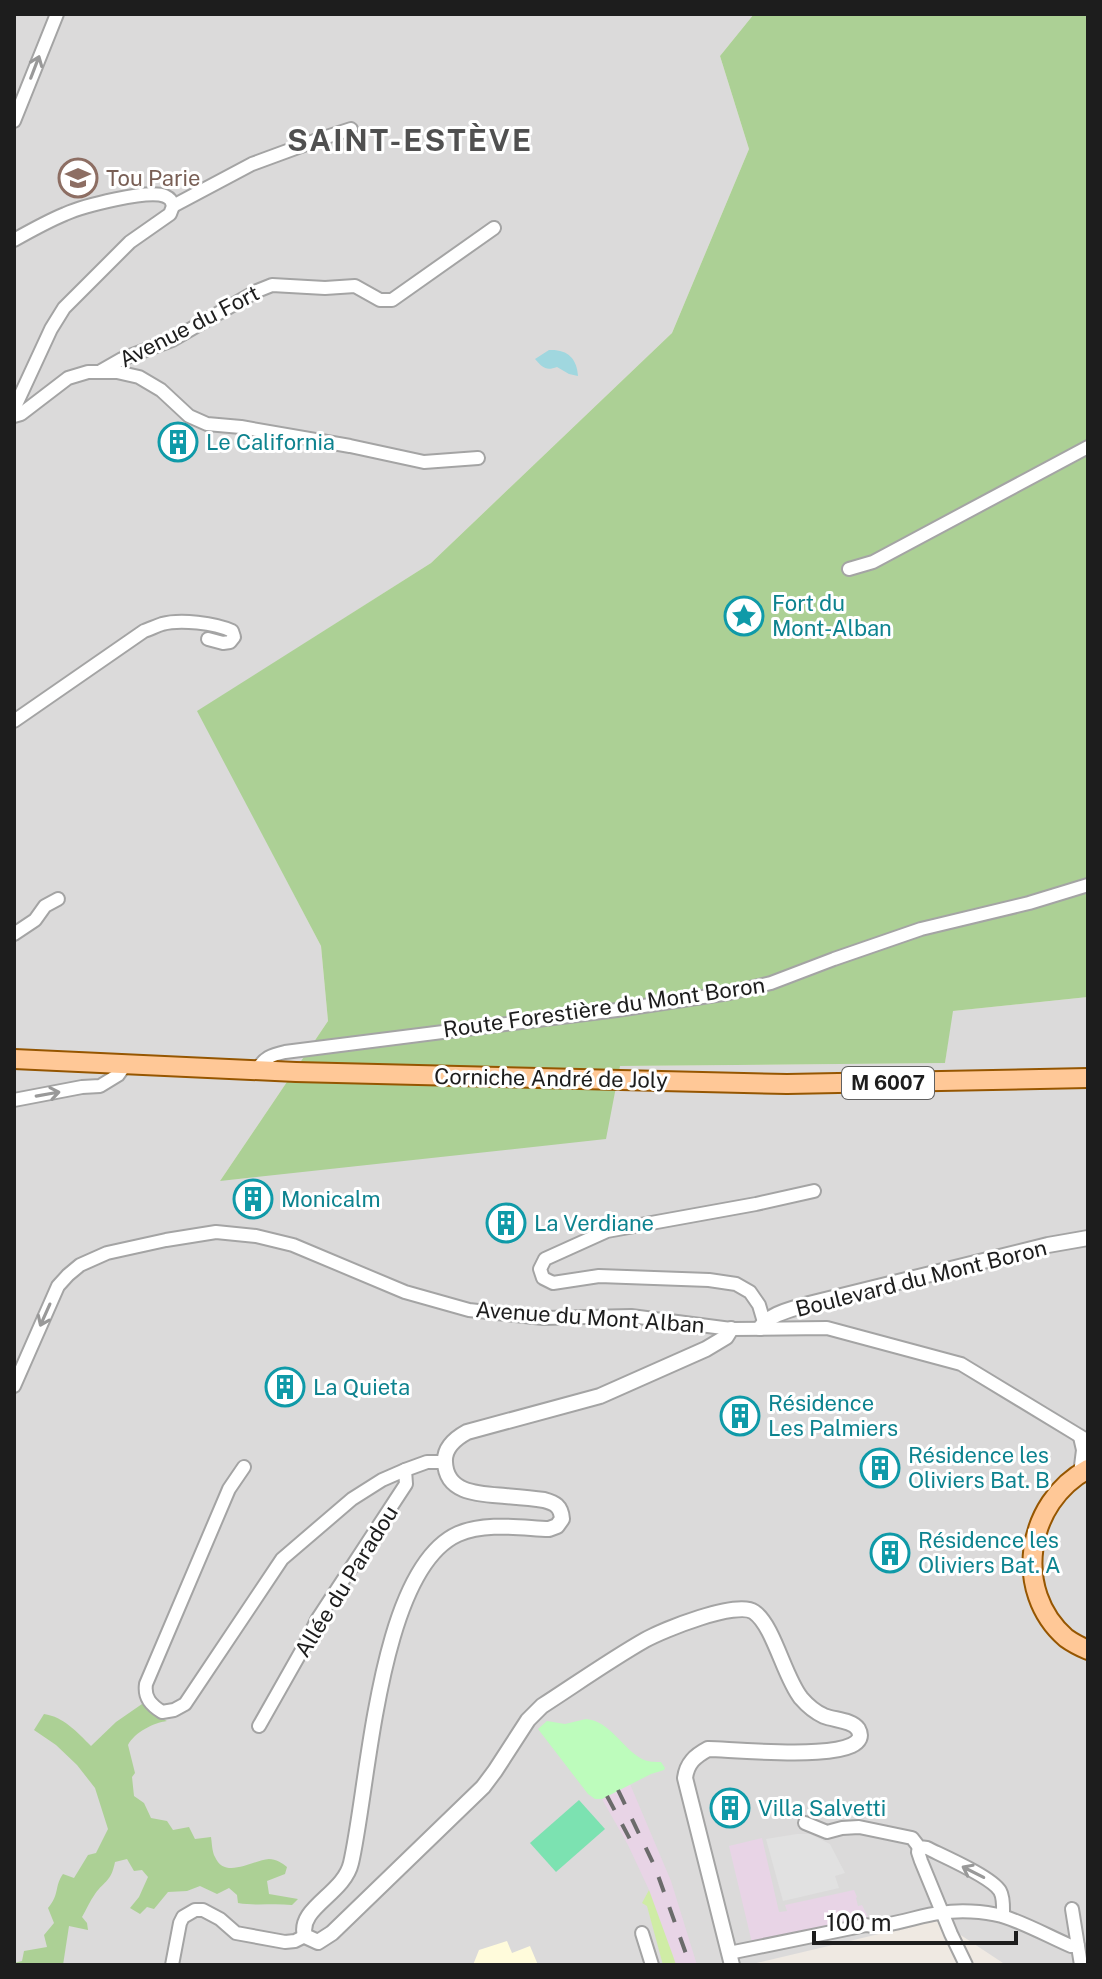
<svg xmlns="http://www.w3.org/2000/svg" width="1102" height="1979" font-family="'Public Sans',sans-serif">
<rect width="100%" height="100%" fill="#efe9e2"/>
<!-- residential -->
<path fill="#dbdada" d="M14,14H754L720,56L749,149L672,333L431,563L198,711L321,946L328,1021L220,1181L619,1066L945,1063L952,1011L1088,997V1965H1006L938,1920L748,1965H14Z"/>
<!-- industrial -->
<g fill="#e8d4e6">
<path d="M630,1784L671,1881L697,1965H676L649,1890L628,1845L602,1799Z"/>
<path d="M762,1838L779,1912L787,1911L785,1905L854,1890L857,1897L856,1898L858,1906L862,1905L869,1919L752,1943L729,1846Z"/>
</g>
<!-- education -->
<path fill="#fffbdb" d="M507,1941L512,1953L530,1946L538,1965H473L479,1950Z"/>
<!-- grass -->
<path fill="#cfeca5" d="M649,1890L673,1956L676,1965H663L647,1906L642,1903Z"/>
<!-- forest -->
<g fill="#acd095">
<path d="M754,14H1088V997L953,1011L945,1063L620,1066L606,1139L220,1181L328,1021L321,946L197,711L431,563L672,333L749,149L720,56Z"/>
<path d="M142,1704L152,1714L167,1721C153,1723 135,1732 128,1745L135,1773L132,1777L134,1796L144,1803L151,1818L167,1821L173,1830L189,1827L195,1839L211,1837C212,1843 212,1852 215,1857C225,1880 253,1860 269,1859C276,1859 282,1863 287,1867L285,1874L267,1881L269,1894L298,1899L292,1905C273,1903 256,1906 238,1903L237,1895L229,1888L217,1894L200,1886L187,1891L168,1892L154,1909L147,1907L140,1914L130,1908L139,1897L148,1877L142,1870L134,1871L127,1859L115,1862C111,1882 105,1880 95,1894C90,1901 86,1910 82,1917L87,1923L88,1930L69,1926L63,1965H14V1963L22,1961L24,1951L47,1947L44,1935L54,1923L48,1908C60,1894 54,1887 63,1874L74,1878L88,1855L96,1853L108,1829L95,1788L77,1765L56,1745L34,1730L44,1714C64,1717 77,1732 91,1746L116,1722Z"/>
</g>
<!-- park -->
<path fill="#bdfcbc" d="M586,1719C610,1721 622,1748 642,1759C648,1762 655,1762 661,1762L665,1768L664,1770L651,1774L602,1799H595L588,1794L538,1729L547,1721L565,1724Z"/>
<!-- pitch -->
<path fill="#7ce2b1" d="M579,1800L605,1829L556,1872L530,1843Z"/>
<!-- parking -->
<path fill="#e1e1e1" d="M797,1834H810L830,1844L845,1873L835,1876L839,1888L783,1901L766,1839Z"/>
<!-- water -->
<path fill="#a0d7df" d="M549,350C567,349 577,358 578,376L569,374L557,367C546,371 543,368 535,359Z"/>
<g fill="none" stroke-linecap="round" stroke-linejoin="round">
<!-- minor casing -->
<g stroke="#a4a4a4" stroke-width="16">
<g id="minor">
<path d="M14,121L57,14"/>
<path d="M173,206L252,164L320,139L351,129"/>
<path d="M14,240C30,231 48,221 65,214C83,206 148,189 165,196C171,199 171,200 173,206L170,214L130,242L64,308L51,329L14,409"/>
<path d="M101,371L122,359L172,340L257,291L272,285L325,288L355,286L380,300H392L494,228"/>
<path d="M14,416L21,414L68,378L88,372H117L139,377L161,390L189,416L207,424L241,427L350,446L424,462L478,458"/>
<path d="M849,569L873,562L1088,447"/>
<path d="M14,721L144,631C150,629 156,626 162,624C180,619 215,623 232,631L234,637L230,642L223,643L208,639"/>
<path d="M14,934L35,920L45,906L58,899"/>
<path d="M257,1070C264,1058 271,1055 285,1052L617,1010L729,993L771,983L834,959L921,929L1029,903L1088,885"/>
<path d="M14,1100L82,1087L100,1086L118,1075L126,1064"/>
<path d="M764,1322L759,1305L750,1292L736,1284L709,1280L599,1276L553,1283L543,1278L540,1269L545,1259L607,1231L756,1204L814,1191"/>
<path d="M14,1386L58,1286L68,1275L80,1265L107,1253L166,1240L216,1232L256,1236L293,1245L405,1292L469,1310L543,1318L631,1316L731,1329L827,1328L961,1364L1088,1441"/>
<path d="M1080,1437L1083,1450L1080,1474"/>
<path d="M244,1467L229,1489L146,1684C144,1698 151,1705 162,1712L174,1710L185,1704L282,1559L352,1499L382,1480L405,1470"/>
<path d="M259,1726L306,1643L317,1620L406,1484L405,1470L427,1462H445"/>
<path d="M805,1823L827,1832L842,1828L859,1827L912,1838L919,1847L927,1848C943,1856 992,1877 1000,1891C1004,1898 1003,1908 1003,1916"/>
<path d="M919,1847L918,1852L921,1861L951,1934L966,1965"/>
<path d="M1072,1909L1081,1965"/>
<path d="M642,1933L652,1965"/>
<path d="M729,1953L866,1925C884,1929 920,1915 940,1913C959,1910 983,1911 1002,1916C1025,1923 1048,1936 1071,1946H1078"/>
<path d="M172,1965L180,1923L183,1917L195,1910H203L220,1919L236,1933L285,1942L295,1941L305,1936"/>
</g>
</g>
<!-- tertiary casing -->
<g stroke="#a4a4a4" stroke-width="18">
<g id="tertiary">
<path d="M760,1328C770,1314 789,1310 805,1305L1048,1245L1088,1238"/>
<path d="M731,1329L726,1337L706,1349L600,1396L467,1432C456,1438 444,1447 445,1462C446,1494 480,1494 505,1496C518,1497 531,1498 544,1500C555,1503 561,1506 562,1519L557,1526L549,1529C521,1528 486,1522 458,1534C378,1570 369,1786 351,1863C344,1894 297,1908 305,1936L318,1942L332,1933L483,1787L495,1771L528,1720L542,1706C576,1684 610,1660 645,1640C663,1630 737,1600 754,1612C774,1626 784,1677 801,1698C807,1705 815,1712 824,1716C834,1720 852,1720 858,1729C879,1766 722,1748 708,1749C695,1756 687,1763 685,1778L732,1965"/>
</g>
</g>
<!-- primary casing -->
<g stroke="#965600" stroke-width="22">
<g id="primary">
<path d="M14,1059L296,1072L787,1084L1088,1078"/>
<path d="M1088,1469C1026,1502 1012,1591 1066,1638C1073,1643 1081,1647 1088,1650"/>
</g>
</g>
<!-- minor -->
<use href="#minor" stroke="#fff" stroke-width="12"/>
<!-- tertiary -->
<use href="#tertiary" stroke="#fff" stroke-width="14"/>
<!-- primary -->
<use href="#primary" stroke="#ffc897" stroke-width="18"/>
<!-- rail -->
<g stroke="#6b6b6b" stroke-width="4" stroke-dasharray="16 16" stroke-linecap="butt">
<path d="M618,1790L655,1867L690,1965"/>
<path d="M607,1796L632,1843"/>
</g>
</g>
<!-- one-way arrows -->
<defs><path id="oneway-shaft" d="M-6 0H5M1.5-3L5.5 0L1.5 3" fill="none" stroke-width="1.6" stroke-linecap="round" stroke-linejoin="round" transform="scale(2)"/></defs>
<g stroke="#999">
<use href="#oneway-shaft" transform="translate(35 67) rotate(-69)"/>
<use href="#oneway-shaft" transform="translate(48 1094) rotate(-10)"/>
<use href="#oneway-shaft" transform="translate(45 1315) rotate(114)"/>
<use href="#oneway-shaft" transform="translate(973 1872) rotate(-153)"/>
</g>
<!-- icons -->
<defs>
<g id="school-ring" transform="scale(2)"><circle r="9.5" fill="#fff" stroke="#8d6e63" stroke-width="1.5"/><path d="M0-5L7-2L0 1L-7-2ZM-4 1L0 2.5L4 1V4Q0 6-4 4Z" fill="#8d6e63"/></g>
<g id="building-ring" transform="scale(2)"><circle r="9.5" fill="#fff" stroke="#0f9aa8" stroke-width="1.5"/><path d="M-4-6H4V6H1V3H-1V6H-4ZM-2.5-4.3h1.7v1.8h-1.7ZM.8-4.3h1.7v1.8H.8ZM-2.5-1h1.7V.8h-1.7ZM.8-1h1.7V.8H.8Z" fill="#0f9aa8"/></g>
<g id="sight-ring" transform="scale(2)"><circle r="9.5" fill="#fff" stroke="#0f9aa8" stroke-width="1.5"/><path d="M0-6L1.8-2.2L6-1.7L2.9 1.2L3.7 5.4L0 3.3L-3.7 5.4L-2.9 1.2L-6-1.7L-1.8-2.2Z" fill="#0f9aa8"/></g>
</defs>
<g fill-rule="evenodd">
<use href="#school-ring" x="78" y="178"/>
<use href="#building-ring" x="178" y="442"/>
<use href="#sight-ring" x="744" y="616"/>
<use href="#building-ring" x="253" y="1199"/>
<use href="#building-ring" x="506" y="1223"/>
<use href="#building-ring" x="285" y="1387"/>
<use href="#building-ring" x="740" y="1416"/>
<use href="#building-ring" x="880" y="1468"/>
<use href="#building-ring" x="890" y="1553"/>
<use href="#building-ring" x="730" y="1808"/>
</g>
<g text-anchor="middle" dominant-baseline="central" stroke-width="6" stroke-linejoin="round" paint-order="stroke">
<!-- shield labels -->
<rect fill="#fff" stroke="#616161" stroke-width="2" x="842" y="1067" width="92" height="32" rx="6"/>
<g font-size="20" font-weight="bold" fill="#1d1d1d">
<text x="888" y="1083">M 6007</text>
</g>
<!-- education labels -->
<g font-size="22" fill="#785e54" stroke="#fff" text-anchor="start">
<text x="106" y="178">Tou Parie</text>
</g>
<!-- street labels -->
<g font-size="22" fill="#1d1d1d" stroke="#fff">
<text transform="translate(189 326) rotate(-27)">Avenue du Fort</text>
<text transform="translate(604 1007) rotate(-8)">Route Forestière du Mont Boron</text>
<text transform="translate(551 1078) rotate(1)">Corniche André de Joly</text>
<text transform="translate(921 1278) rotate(-14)">Boulevard du Mont Boron</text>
<text transform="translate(590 1317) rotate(4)">Avenue du Mont Alban</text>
<text transform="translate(346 1581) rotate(-58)">Allée du Paradou</text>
</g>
<!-- culture labels -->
<g font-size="22" fill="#0d838f" stroke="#fff" text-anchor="start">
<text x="206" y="442">Le California</text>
<text x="772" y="603">Fort du<tspan x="772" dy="25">Mont-Alban</tspan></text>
<text x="281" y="1199">Monicalm</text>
<text x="534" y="1223">La Verdiane</text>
<text x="313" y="1387">La Quieta</text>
<text x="768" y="1403">Résidence<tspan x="768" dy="25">Les Palmiers</tspan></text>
<text x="908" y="1455">Résidence les<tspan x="908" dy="25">Oliviers Bat. B</tspan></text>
<text x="918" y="1540">Résidence les<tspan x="918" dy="25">Oliviers Bat. A</tspan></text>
<text x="758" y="1808">Villa Salvetti</text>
</g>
<!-- district labels -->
<g font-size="30" font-weight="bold" letter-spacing="2" fill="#505050" stroke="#fff">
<text x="410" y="140">SAINT-ESTÈVE</text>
</g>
</g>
<!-- border -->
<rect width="1102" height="1979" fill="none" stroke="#1d1d1d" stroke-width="32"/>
<!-- scale -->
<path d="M814 1931v12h202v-12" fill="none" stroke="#1d1d1d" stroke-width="4"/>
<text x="826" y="1931" font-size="24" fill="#1d1d1d" stroke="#ffffff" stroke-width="6" paint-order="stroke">100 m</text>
</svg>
